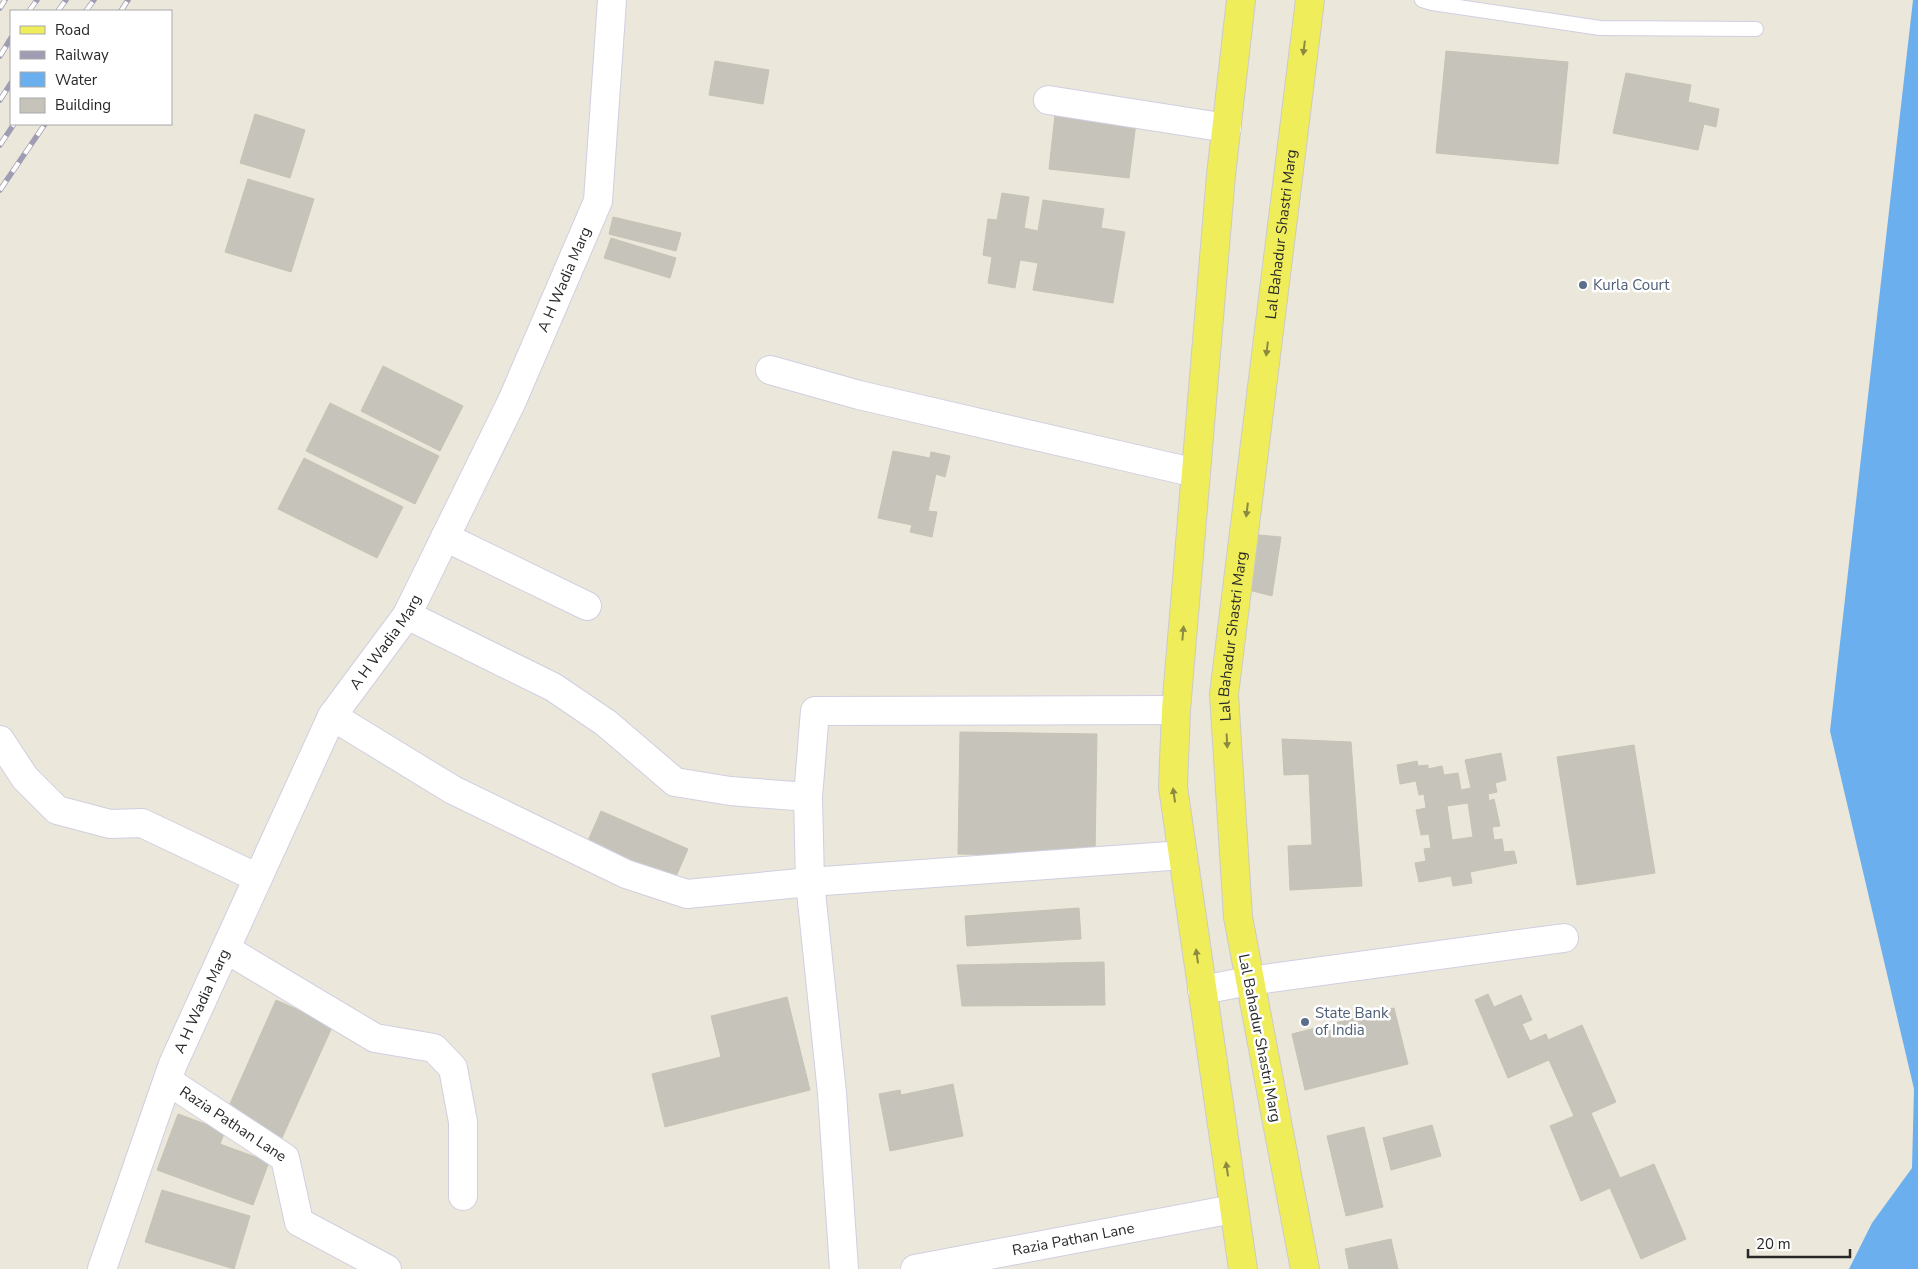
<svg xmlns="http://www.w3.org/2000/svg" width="1918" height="1269" font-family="'Nunito Sans',sans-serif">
<rect width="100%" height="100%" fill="#ebe7da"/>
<!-- water -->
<path fill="#6cafee" d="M1913,0H1918V1269H1849L1872,1223L1912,1168L1914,1089L1830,731Z"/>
<!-- building -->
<g fill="#c6c4ba" stroke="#c6c3b4" fill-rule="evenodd">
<path d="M1446,51L1568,62L1558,164L1436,153Z"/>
<path d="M715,61L769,70L763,104L709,95Z"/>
<path d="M1626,73L1691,85L1688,102L1719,109L1716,127L1704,124L1698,150L1613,133Z"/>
<path d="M1056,106L1137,115L1129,178L1049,169Z"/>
<path d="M255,114L305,130L290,178L240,163Z"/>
<path d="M248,179L314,199L291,272L225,252Z"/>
<path d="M1002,193L1029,197L1024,228L1038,231L1043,200L1104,209L1101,228L1125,232L1113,303L1033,290L1038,263L1020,260L1015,288L988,283L992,257L983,255L988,219L997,220Z"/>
<path d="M613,217L681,233L676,251L609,234Z"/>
<path d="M611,238L676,258L670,278L604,258Z"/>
<path d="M383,366L463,406L440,451L361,411Z"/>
<path d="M330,403L439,456L415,504L306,451Z"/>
<path d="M893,451L930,458L931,452L950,456L945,477L936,474L928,511L937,512L932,537L910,532L912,525L878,518Z"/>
<path d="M304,458L403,507L377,558L278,509Z"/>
<path d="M1248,534L1281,537L1272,596L1241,588Z"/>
<path d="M960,732L1097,734L1095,856L958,854Z"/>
<path d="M1282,739L1351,742L1362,886L1290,890L1288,846L1312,845L1309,774L1284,775Z"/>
<path d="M1634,745L1655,873L1577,885L1557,757Z"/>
<path d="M1501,753L1506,780L1495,783L1497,792L1488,794L1489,801L1494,799L1500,826L1492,827L1494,840L1502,839L1504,852L1514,851L1517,863L1470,872L1472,883L1453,886L1451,876L1419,882L1415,863L1426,861L1424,849L1431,848L1429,834L1421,835L1416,810L1426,808L1424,794L1419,795L1416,781L1400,784L1397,765L1417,761L1418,766L1428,765V769L1442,766L1444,775L1458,773L1461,790L1471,788L1465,760ZM1468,803L1473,837L1452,840L1447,806Z"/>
<path d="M601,811L688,849L674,881L587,843Z"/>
<path d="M1079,908L1081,939L967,946L965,916Z"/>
<path d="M1104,962L1105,1005L962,1006L957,965Z"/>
<path d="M1488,994L1494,1007L1521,995L1532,1020L1522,1024L1530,1041L1546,1034L1548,1040L1582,1025L1616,1102L1591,1113L1620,1178L1654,1164L1686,1239L1641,1259L1610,1188L1581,1201L1550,1126L1574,1116L1549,1060L1508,1078L1475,1000Z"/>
<path d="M787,997L810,1090L665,1127L652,1074L721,1057L711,1016Z"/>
<path d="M276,1000L333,1025L281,1140L225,1115Z"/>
<path d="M1394,1008L1408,1064L1305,1090L1292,1034Z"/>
<path d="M953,1084L963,1136L890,1151L879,1094L900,1090L901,1095Z"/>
<path d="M178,1114L225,1131L220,1144L269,1162L253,1205L157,1170Z"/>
<path d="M1432,1125L1441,1156L1391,1170L1383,1138Z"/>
<path d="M1364,1127L1383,1207L1346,1216L1327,1136Z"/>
<path d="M162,1190L250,1216L234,1269L145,1242Z"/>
<path d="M1391,1239L1398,1269H1349L1345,1249Z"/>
</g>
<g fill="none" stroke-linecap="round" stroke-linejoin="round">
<!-- lane casing -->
<g stroke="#d0cfe2" stroke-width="16">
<path id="lane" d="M1422,0L1432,3L1600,28L1756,29"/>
</g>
<!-- street casing -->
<g stroke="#d0cfe2" stroke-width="30">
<g id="street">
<path d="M1048,100L1227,128"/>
<path d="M770,370L859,395L1196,473"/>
<path d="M445,537L587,606"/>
<path d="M407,615L553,687L606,723L675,782L730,791L808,797"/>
<path d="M332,716L453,790L626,874L687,894L810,882L1183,855"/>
<path d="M0,740L25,778L57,810L110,824L142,823L258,878"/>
<path d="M226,949L375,1038L434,1048L453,1068L463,1122V1196"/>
<path d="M1202,990L1249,981L1564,938"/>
<path id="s1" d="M168,1081L285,1158L299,1222L387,1269"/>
<path d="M844,1269L832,1093L810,882L808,797L815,711L1176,710"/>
<path id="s2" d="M915,1269L1233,1209"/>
</g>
</g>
<!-- secondary casing -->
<g stroke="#d0cfe2" stroke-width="30">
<g id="secondary">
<path id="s3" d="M102,1269L173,1064L332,716L407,615L512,401L598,201L612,0"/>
</g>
</g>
<!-- primary casing -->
<g stroke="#cbcbcb" stroke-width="30">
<g id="primary">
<path d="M1241,0L1221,175L1176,710L1173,787L1243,1269"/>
<path id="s4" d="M1305,1269L1238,917L1224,694L1310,0"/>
</g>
</g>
<!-- lane -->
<use href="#lane" stroke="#fff" stroke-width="14"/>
<!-- street -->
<use href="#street" stroke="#fff" stroke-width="28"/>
<!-- secondary -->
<use href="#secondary" stroke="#fff" stroke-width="28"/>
<!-- primary -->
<use href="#primary" stroke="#f0ed5a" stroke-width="28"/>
<!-- rail casing -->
<g stroke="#9e9db3" stroke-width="5.5">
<g id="rail">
<path d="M0,8L5,0"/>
<path d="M29,11L37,0"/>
<path d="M58,11L66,0"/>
<path d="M86,11L94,0"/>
<path d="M121,11L128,0"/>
<path d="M0,56L11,38"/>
<path d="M0,100L11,83"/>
<path d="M0,145L14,124"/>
<path d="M0,190L45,124"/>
</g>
</g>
<!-- rail -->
<use href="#rail" stroke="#fff" stroke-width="4" stroke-dasharray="11" stroke-linecap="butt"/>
</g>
<!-- one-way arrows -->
<defs><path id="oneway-solid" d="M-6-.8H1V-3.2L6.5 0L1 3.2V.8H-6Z" transform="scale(1.25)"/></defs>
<g fill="#8c8a41">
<use href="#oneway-solid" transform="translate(1304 48) rotate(97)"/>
<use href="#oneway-solid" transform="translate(1267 349) rotate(97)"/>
<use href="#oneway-solid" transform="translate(1247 510) rotate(97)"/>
<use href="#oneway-solid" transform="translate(1183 633) rotate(-85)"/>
<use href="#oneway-solid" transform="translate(1227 741) rotate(87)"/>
<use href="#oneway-solid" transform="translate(1174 795) rotate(-98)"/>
<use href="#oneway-solid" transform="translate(1197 956) rotate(-98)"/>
<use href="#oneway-solid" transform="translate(1227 1169) rotate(-98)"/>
</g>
<!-- markers -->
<g fill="#5c6f8a" stroke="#fff" stroke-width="2">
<circle cx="1583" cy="285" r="5"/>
<circle cx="1305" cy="1022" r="5"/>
</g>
<g text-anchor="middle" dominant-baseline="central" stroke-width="5" stroke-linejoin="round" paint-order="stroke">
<!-- street labels -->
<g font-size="15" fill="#282828" stroke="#fff">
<text stroke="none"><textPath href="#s4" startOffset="1045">Lal Bahadur Shastri Marg</textPath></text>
<text stroke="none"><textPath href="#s3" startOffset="1096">A H Wadia Marg</textPath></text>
<text stroke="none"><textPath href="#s4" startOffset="640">Lal Bahadur Shastri Marg</textPath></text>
<text stroke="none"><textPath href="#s3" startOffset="691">A H Wadia Marg</textPath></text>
<text stroke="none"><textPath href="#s3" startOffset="286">A H Wadia Marg</textPath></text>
<text transform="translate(1260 1038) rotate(79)">Lal Bahadur Shastri Marg</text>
<text stroke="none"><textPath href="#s1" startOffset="78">Razia Pathan Lane</textPath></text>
<text stroke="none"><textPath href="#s2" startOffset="161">Razia Pathan Lane</textPath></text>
</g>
<!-- service labels -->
<g font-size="15" fill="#4e5e75" stroke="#fff" text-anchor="start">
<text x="1593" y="285">Kurla Court</text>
<text x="1315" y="1013">State Bank<tspan x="1315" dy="17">of India</tspan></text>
</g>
</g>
<!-- legend -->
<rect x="10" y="10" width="162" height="115" fill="#ffffff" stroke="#a9a9a9"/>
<rect x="20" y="26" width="25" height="8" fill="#f0ed5a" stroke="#a9a9a9"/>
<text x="55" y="35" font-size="15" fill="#282828">Road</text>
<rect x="20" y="51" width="25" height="8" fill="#9e9db3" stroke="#a9a9a9"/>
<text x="55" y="60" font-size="15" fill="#282828">Railway</text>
<rect x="20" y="72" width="25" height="15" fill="#6cafee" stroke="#a9a9a9"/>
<text x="55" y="85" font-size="15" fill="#282828">Water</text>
<rect x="20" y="98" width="25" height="15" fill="#c6c4ba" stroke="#a9a9a9"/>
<text x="55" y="110" font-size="15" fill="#282828">Building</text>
<!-- scale -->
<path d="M1748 1249v8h102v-8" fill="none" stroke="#282828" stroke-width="2.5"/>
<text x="1756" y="1249" font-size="15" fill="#282828" stroke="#ffffff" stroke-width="4" paint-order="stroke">20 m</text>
</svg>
